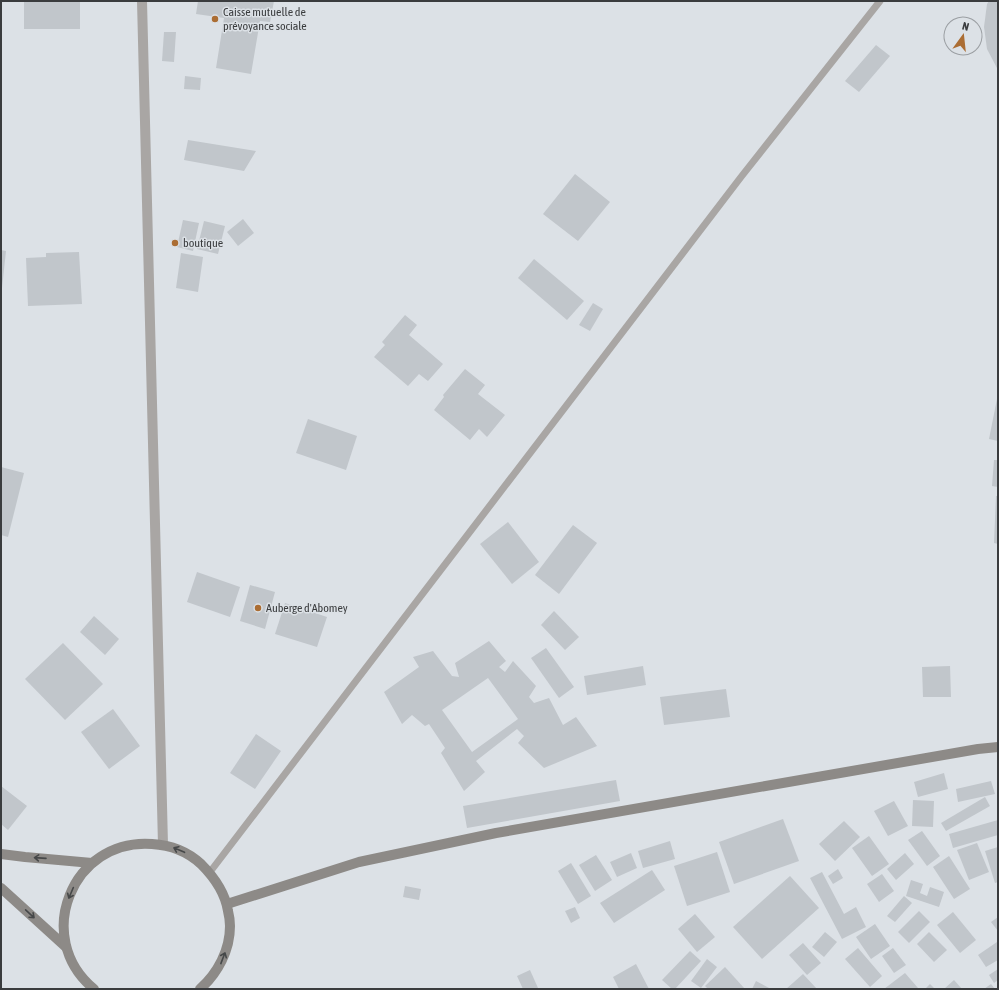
<svg xmlns="http://www.w3.org/2000/svg" width="999" height="990" font-family="'Asap Condensed',sans-serif">
<rect width="100%" height="100%" fill="#dce1e6"/>
<!-- building -->
<g fill="#c1c6cb" fill-rule="evenodd">
<rect x="24" y="1" width="56" height="28"/>
<path d="M198,1H274L270,22L260,21L251,74L216,68L224,18L196,14Z"/>
<path d="M989,1H998V70L987,49L984,27L987,4Z"/>
<path d="M164,32H176L174,62L162,61Z"/>
<path d="M876,45L890,56L859,92L845,81Z"/>
<path d="M185,76L201,78L200,90L184,89Z"/>
<path d="M188,140L256,151L244,171L184,160Z"/>
<path d="M575,174L610,202L578,241L543,214Z"/>
<path d="M243,219L254,233L238,246L227,232Z"/>
<path d="M183,220L199,223L193,251L177,247Z"/>
<path d="M204,221L225,226L218,254L197,249Z"/>
<path d="M1,250L6,251L2,288H1Z"/>
<path d="M79,252L82,304L28,306L26,258L46,257V253Z"/>
<path d="M181,253L203,257L198,292L176,288Z"/>
<path d="M534,259L584,301L567,320L518,278Z"/>
<path d="M593,303L603,309L590,331L579,325Z"/>
<path d="M405,315L417,325L409,335L443,364L428,381L419,374L408,386L374,357L385,345L382,342Z"/>
<path d="M465,369L485,385L478,394L505,415L487,437L479,429L470,440L434,410L444,397L443,395Z"/>
<path d="M997,399H998V441L989,439Z"/>
<path d="M308,419L357,436L346,470L296,453Z"/>
<path d="M994,460H998V487L992,486Z"/>
<path d="M1,467L24,473L8,537L1,535Z"/>
<path d="M996,496H998V544L994,543Z"/>
<path d="M508,522L539,562L512,584L480,544Z"/>
<path d="M573,525L597,543L559,594L535,575Z"/>
<path d="M197,572L240,587L230,617L187,602Z"/>
<path d="M250,585L275,592L265,629L240,621Z"/>
<path d="M285,603L327,617L317,647L275,634Z"/>
<path d="M554,611L579,637L565,650L541,625Z"/>
<path d="M94,616L119,639L105,655L80,632Z"/>
<path d="M489,641L506,661L499,667L505,672L513,661L536,686L529,697L534,703L549,698L563,725L576,717L597,746L544,768L518,743L524,736L517,729L476,761L485,772L464,791L441,753L445,748L429,724L425,726L412,715L402,724L384,692L419,667L413,657L433,651L452,676L459,677L455,663ZM488,678L518,719L472,752L442,710Z"/>
<path d="M63,643L103,684L65,720L25,679Z"/>
<path d="M546,648L574,687L559,698L531,658Z"/>
<path d="M643,666L646,685L587,695L584,676Z"/>
<path d="M950,666L951,697H923L922,667Z"/>
<path d="M726,689L730,717L664,725L660,697Z"/>
<path d="M113,709L140,746L109,769L81,732Z"/>
<path d="M256,734L281,751L255,789L230,773Z"/>
<path d="M944,773L948,789L918,797L914,782Z"/>
<path d="M616,780L620,801L467,828L463,806Z"/>
<path d="M991,781L995,794L958,802L956,789Z"/>
<path d="M1,786L27,806L8,830L1,824Z"/>
<path d="M985,797L990,806L946,831L941,823Z"/>
<path d="M913,800L934,801L933,827L912,826Z"/>
<path d="M894,801L908,826L888,836L874,811Z"/>
<path d="M783,819L799,861L734,884L719,842Z"/>
<path d="M998,820V835L953,848L949,834Z"/>
<path d="M844,821L860,837L835,861L819,844Z"/>
<path d="M922,831L940,856L927,866L908,840Z"/>
<path d="M869,836L889,864L872,876L852,848Z"/>
<path d="M670,841L675,859L643,868L638,851Z"/>
<path d="M977,843L989,872L969,880L957,850Z"/>
<path d="M998,847V882L995,883L985,851Z"/>
<path d="M717,852L730,892L687,906L674,866Z"/>
<path d="M631,853L637,868L617,877L610,862Z"/>
<path d="M905,853L914,864L896,880L887,869Z"/>
<path d="M596,855L612,880L595,891L579,865Z"/>
<path d="M949,856L970,889L954,899L933,867Z"/>
<path d="M571,863L591,896L578,904L558,871Z"/>
<path d="M838,869L843,878L833,884L828,876Z"/>
<path d="M652,870L665,890L614,923L600,903Z"/>
<path d="M822,872L844,914L856,907L866,927L842,939L810,878Z"/>
<path d="M882,874L894,891L879,902L867,884Z"/>
<path d="M790,876L819,908L762,959L733,927Z"/>
<path d="M911,880L923,884L920,893L927,896L930,887L944,892L939,907L906,896Z"/>
<path d="M405,886L421,889L419,900L403,897Z"/>
<path d="M904,896L912,903L895,922L887,916Z"/>
<path d="M575,907L580,918L571,923L565,911Z"/>
<path d="M919,911L930,922L909,943L898,932Z"/>
<path d="M953,912L976,940L960,953L937,925Z"/>
<path d="M695,914L715,937L697,952L678,929Z"/>
<path d="M998,917V931L991,922Z"/>
<path d="M875,924L890,946L871,959L856,937Z"/>
<path d="M825,932L837,942L824,957L812,947Z"/>
<path d="M929,932L947,950L934,962L917,944Z"/>
<path d="M997,942L998,944V960L986,967L978,955Z"/>
<path d="M803,943L821,963L807,975L789,955Z"/>
<path d="M858,948L882,976L870,987L845,959Z"/>
<path d="M893,948L906,965L894,973L882,956Z"/>
<path d="M690,951L701,961L675,989H672L662,980Z"/>
<path d="M707,959L717,967L701,988L691,981Z"/>
<path d="M636,964L649,989H619L613,977Z"/>
<path d="M725,967L745,989H708L705,986Z"/>
<path d="M998,969V980L994,983L989,975Z"/>
<path d="M530,970L538,988L536,989H523L517,976Z"/>
<path d="M905,973L918,988L916,989H884Z"/>
<path d="M803,974L817,989H786L794,982Z"/>
<path d="M954,980L962,989H944Z"/>
<path d="M756,981L771,989H752Z"/>
<path d="M930,984L935,989H925Z"/>
<path d="M991,984L995,989H984Z"/>
</g>
<g fill="none" stroke-linecap="round" stroke-linejoin="round">
<!-- lane -->
<path stroke="#a9a6a4" stroke-width="7" d="M210,872L741,177L880,1"/>
<!-- street -->
<path stroke="#a9a6a4" stroke-width="10" d="M142,1L163,845"/>
<!-- secondary -->
<g stroke="#8d8a87" stroke-width="10">
<path d="M1,854L25,857L92,863"/>
<path d="M1,888L66,947"/>
<path d="M227,904L359,862L496,833L978,749L998,747"/>
<path d="M94,989C32,938 72,838 152,844C170,845 188,852 201,864C214,877 225,892 228,911C229,915 230,921 230,926C230,950 218,973 200,989"/>
</g>
</g>
<!-- one-way arrows -->
<defs><path id="oneway-shaft" d="M-6 0H5M1.5-3L5.5 0L1.5 3" fill="none" stroke-width="1.6" stroke-linecap="round" stroke-linejoin="round"/></defs>
<g stroke="#464849">
<use href="#oneway-shaft" transform="translate(179 850) rotate(-157)"/>
<use href="#oneway-shaft" transform="translate(40 858) rotate(-176)"/>
<use href="#oneway-shaft" transform="translate(71 893) rotate(113)"/>
<use href="#oneway-shaft" transform="translate(30 914) rotate(43)"/>
<use href="#oneway-shaft" transform="translate(223 958) rotate(-69)"/>
</g>
<!-- markers -->
<g fill="#ab6d33" stroke="#dce1e6" stroke-width="1.5">
<circle cx="215" cy="19" r="4"/>
<circle cx="175" cy="243" r="4"/>
<circle cx="258" cy="608" r="4"/>
</g>
<g text-anchor="middle" dominant-baseline="central" stroke-width="3" stroke-linejoin="round" paint-order="stroke">
<!-- poi labels -->
<g font-size="12" fill="#3a3c3e" stroke="#dce1e6" text-anchor="start">
<text x="223" y="12">Caisse mutuelle de<tspan x="223" dy="14">prévoyance sociale</tspan></text>
<text x="183" y="243">boutique</text>
<text x="266" y="608">Auberge d'Abomey</text>
</g>
</g>
<!-- border -->
<rect width="999" height="990" fill="none" stroke="#3a3c3e" stroke-width="4"/>
<!-- north arrow -->
<g transform="translate(963 36) rotate(15)"><circle r="19" fill="#dce1e6" stroke="#9b9fa3"/>
<path d="M0-3L7 15L0 10L-7 15Z" fill="#ab6d33"/>
<text y="-6" font-size="11" font-weight="bold" text-anchor="middle" fill="#3a3c3e">N</text>
</g>
</svg>
